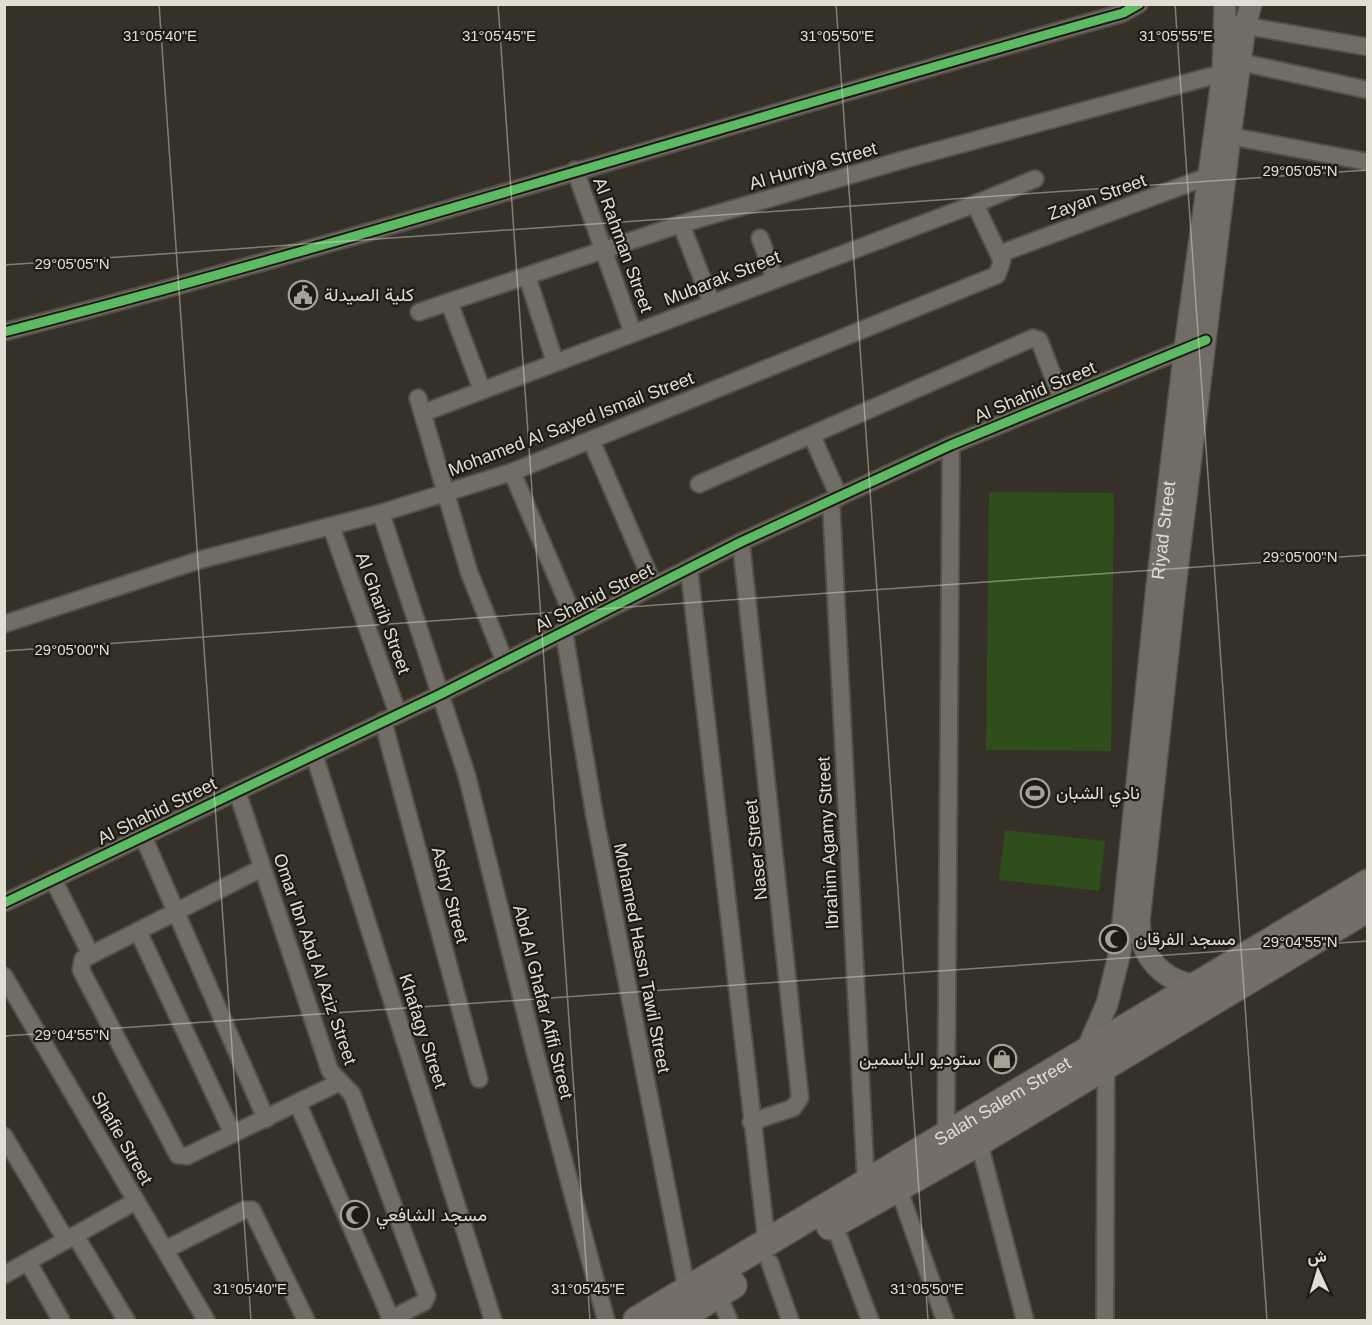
<svg xmlns="http://www.w3.org/2000/svg" width="1372" height="1325" font-family="Arial,Vazirmatn,sans-serif">
<rect width="100%" height="100%" fill="#353128"/>
<!-- green -->
<g fill="#304e1c">
<path d="M989,492L1114,493L1111,751L986,750Z"/>
<path d="M1005,830L1105,841L1099,891L999,880Z"/>
</g>
<g fill="none" stroke-linecap="round" stroke-linejoin="round">
<!-- minor casing -->
<g stroke="#535048" stroke-width="20">
<g id="minor">
<path d="M1235,24L1368,47"/>
<path d="M1240,62L1368,90"/>
<path d="M1219,134L1368,162"/>
<path d="M575,170L633,333"/>
<path d="M681,224L712,304"/>
<path d="M760,238L775,279"/>
<path d="M999,254L1209,176"/>
<path d="M527,276L555,362"/>
<path d="M449,302L482,390"/>
<path d="M419,312L681,224L906,159L1223,73"/>
<path d="M4,332C380,235 749,117 1123,13L1139,4"/>
<path d="M418,398L469,572L505,662"/>
<path d="M423,413L975,204L1035,179"/>
<path d="M812,436L839,497"/>
<path d="M591,440L654,586"/>
<path d="M512,472L577,625"/>
<path d="M699,484L1033,338L1039,340L1062,399"/>
<path d="M831,501L866,1184"/>
<path d="M381,513L467,776L534,1048L606,1320"/>
<path d="M331,526L398,714"/>
<path d="M741,542L800,1098L793,1108L751,1122"/>
<path d="M689,569L767,1245"/>
<path d="M4,624L203,559L381,513L512,472L997,275L1002,261L975,204"/>
<path d="M564,632L595,818L687,1291"/>
<path d="M383,721L479,1079"/>
<path d="M314,754L493,1320"/>
<path d="M237,791L330,1071L352,1094L427,1296L424,1302L389,1320"/>
<path d="M143,836L266,1119"/>
<path d="M262,868L83,959L81,970L178,1155L187,1156L340,1082"/>
<path d="M53,879L91,955"/>
<path d="M4,903L441,694L741,542L951,445L1194,345"/>
<path d="M138,931L233,1134"/>
<path d="M4,976L206,1320"/>
<path d="M298,1104L391,1319"/>
<path d="M946,1135L951,445"/>
<path d="M4,1136L66,1240"/>
<path d="M979,1142L1025,1320"/>
<path d="M898,1187L945,1320"/>
<path d="M834,1224L870,1320"/>
<path d="M75,1235L126,1320"/>
<path d="M165,1250L244,1210H252L306,1320"/>
<path d="M28,1262L61,1320"/>
<path d="M770,1263L790,1320"/>
<path d="M4,1275L136,1201"/>
<path d="M718,1294L729,1320"/>
<path d="M1105,1320L1106,1063"/>
</g>
</g>
<!-- tertiary casing -->
<g stroke="#535048" stroke-width="24">
<g id="tertiary">
<path d="M1196,985C1162,981 1140,956 1139,921L1175,587L1230,136L1245,26L1251,4"/>
<path id="s1" d="M1086,1052L1107,1004L1120,952L1157,586L1185,348L1223,73L1225,4"/>
</g>
</g>
<!-- primary casing -->
<g stroke="#535048" stroke-width="30">
<g id="primary">
<path d="M830,1226L979,1142L1368,908"/>
<path id="s2" d="M637,1320L1368,883"/>
<path d="M676,1320L733,1285"/>
</g>
</g>
<!-- minor -->
<use href="#minor" stroke="#706d66" stroke-width="16"/>
<!-- tertiary -->
<use href="#tertiary" stroke="#706d66" stroke-width="21"/>
<!-- primary -->
<use href="#primary" stroke="#756d67" stroke-width="27"/>
<!-- cycleway casing -->
<g stroke="#1f1b14" stroke-width="13">
<g id="cycleway">
<path d="M4,332C380,235 749,117 1123,13L1139,4"/>
<path d="M4,903L441,694L741,542L951,445L1206,340"/>
</g>
</g>
<!-- cycleway -->
<use href="#cycleway" stroke="#5cba63" stroke-width="9"/>
</g>
<!-- ticks -->
<path fill="none" stroke="#e2ddd3" stroke-width="1.5" stroke-opacity="0.45" d="M159,4L251,1320M498,4L590,1320M836,4L928,1320M1175,4L1267,1320M4,265L1368,170M4,651L1368,555M4,1036L1368,941"/>
<!-- icons -->
<defs>
<g id="civic-ring" transform="scale(1.5)"><circle r="9.5" fill="#1f1b14" stroke="#a5a197" stroke-width="1.5"/><path d="M-.6-6.5H3V-4.5H.6V-3L4-1V1h2V6H-6V1h2V-1L-.6-3ZM-1.2 2.5V6h2.4V2.5Z" fill="#a5a197"/></g>
<g id="stadium-ring" transform="scale(1.5)"><circle r="9.5" fill="#1f1b14" stroke="#a5a197" stroke-width="1.5"/><path d="M0-5a6.5 5 0 1 0 0 10a6.5 5 0 1 0 0-10ZM-3.5-1.8h7v3.6h-7Z" fill="#a5a197"/></g>
<g id="mosque-ring" transform="scale(1.5)"><circle r="9.5" fill="#1f1b14" stroke="#a5a197" stroke-width="1.5"/><path d="M3.5-4.9A6 6 0 1 0 3.5 4.9A5 5 0 1 1 3.5-4.9Z" fill="#a5a197"/></g>
<g id="shop-ring" transform="scale(1.5)"><circle r="9.5" fill="#1f1b14" stroke="#a5a197" stroke-width="1.5"/><path d="M-5-2.5h2.3a2.7 3.5 0 0 1 5.4 0H5L5.5 6h-11ZM-1.5-2.5h3a1.5 2.3 0 0 0-3 0Z" fill="#a5a197"/></g>
</defs>
<g fill-rule="evenodd">
<use href="#civic-ring" x="303" y="295"/>
<use href="#stadium-ring" x="1035" y="793"/>
<use href="#mosque-ring" x="1114" y="939"/>
<use href="#shop-ring" x="1002" y="1059"/>
<use href="#mosque-ring" x="355" y="1215"/>
</g>
<g text-anchor="middle" dominant-baseline="central" stroke-width="4.5" stroke-linejoin="round" paint-order="stroke">
<!-- street labels -->
<g font-size="18" fill="#e2ddd3" stroke="#1f1b14">
<text transform="translate(813 166) rotate(-16)">Al Hurriya Street</text>
<text transform="translate(1097 197) rotate(-20)">Zayan Street</text>
<text transform="translate(623 245) rotate(70)">Al Rahman Street</text>
<text transform="translate(722 278) rotate(-21)">Mubarak Street</text>
<text transform="translate(1035 392) rotate(-23)">Al Shahid Street</text>
<text transform="translate(571 424) rotate(-21)">Mohamed Al Sayed Ismail Street</text>
<text stroke="none"><textPath href="#s1" startOffset="530">Riyad Street</textPath></text>
<text transform="translate(594 598) rotate(-27)">Al Shahid Street</text>
<text transform="translate(383 613) rotate(70)">Al Gharib Street</text>
<text transform="translate(157 811) rotate(-26)">Al Shahid Street</text>
<text transform="translate(828 843) rotate(-93)">Ibrahim Agamy Street</text>
<text transform="translate(756 850) rotate(-96)">Naser Street</text>
<text transform="translate(450 895) rotate(75)">Ashry Street</text>
<text transform="translate(642 958) rotate(79)">Mohamed Hassn Tawil Street</text>
<text transform="translate(315 959) rotate(71)">Omar Ibn Abd Al Aziz Street</text>
<text transform="translate(543 1002) rotate(76)">Abd Al Ghafar Afifi Street</text>
<text transform="translate(423 1031) rotate(72)">Khafagy Street</text>
<text stroke="none"><textPath href="#s2" startOffset="426">Salah Salem Street</textPath></text>
<text transform="translate(122 1138) rotate(60)">Shafie Street</text>
</g>
<!-- poi labels -->
<g font-size="18" fill="#e2ddd3" stroke="#1f1b14" text-anchor="start">
<text x="324" y="295">كلية الصيدلة</text>
<text x="1056" y="793">نادي الشبان</text>
<text x="1135" y="939">مسجد الفرقان</text>
<text x="981" y="1059" text-anchor="end">ستوديو الياسمين</text>
<text x="376" y="1215">مسجد الشافعي</text>
</g>
</g>
<g font-size="15" text-anchor="middle" fill="#e2ddd3" stroke="#1f1b14" stroke-width="4.5" stroke-linejoin="round" paint-order="stroke">
<text x="160" y="41">31°05'40"E</text>
<text x="499" y="41">31°05'45"E</text>
<text x="837" y="41">31°05'50"E</text>
<text x="1176" y="41">31°05'55"E</text>
<text x="1300" y="176">29°05'05"N</text>
<text x="72" y="269">29°05'05"N</text>
<text x="1300" y="562">29°05'00"N</text>
<text x="72" y="655">29°05'00"N</text>
<text x="1300" y="947">29°04'55"N</text>
<text x="72" y="1040">29°04'55"N</text>
<text x="250" y="1294">31°05'40"E</text>
<text x="588" y="1294">31°05'45"E</text>
<text x="927" y="1294">31°05'50"E</text>
</g>
<!-- border -->
<rect width="1372" height="1325" fill="none" stroke="#e2ddd3" stroke-width="12"/>
<!-- north arrow -->
<g transform="translate(1318 1271) rotate(356)" stroke="#1f1b14" stroke-width="4.5" paint-order="stroke">
<path d="M0-4.5L10 22L0 15L-10 22Z" fill="#e2ddd3"/>
<text y="-9" font-size="16" font-weight="bold" text-anchor="middle" fill="#e2ddd3">ش</text>
</g>
</svg>
